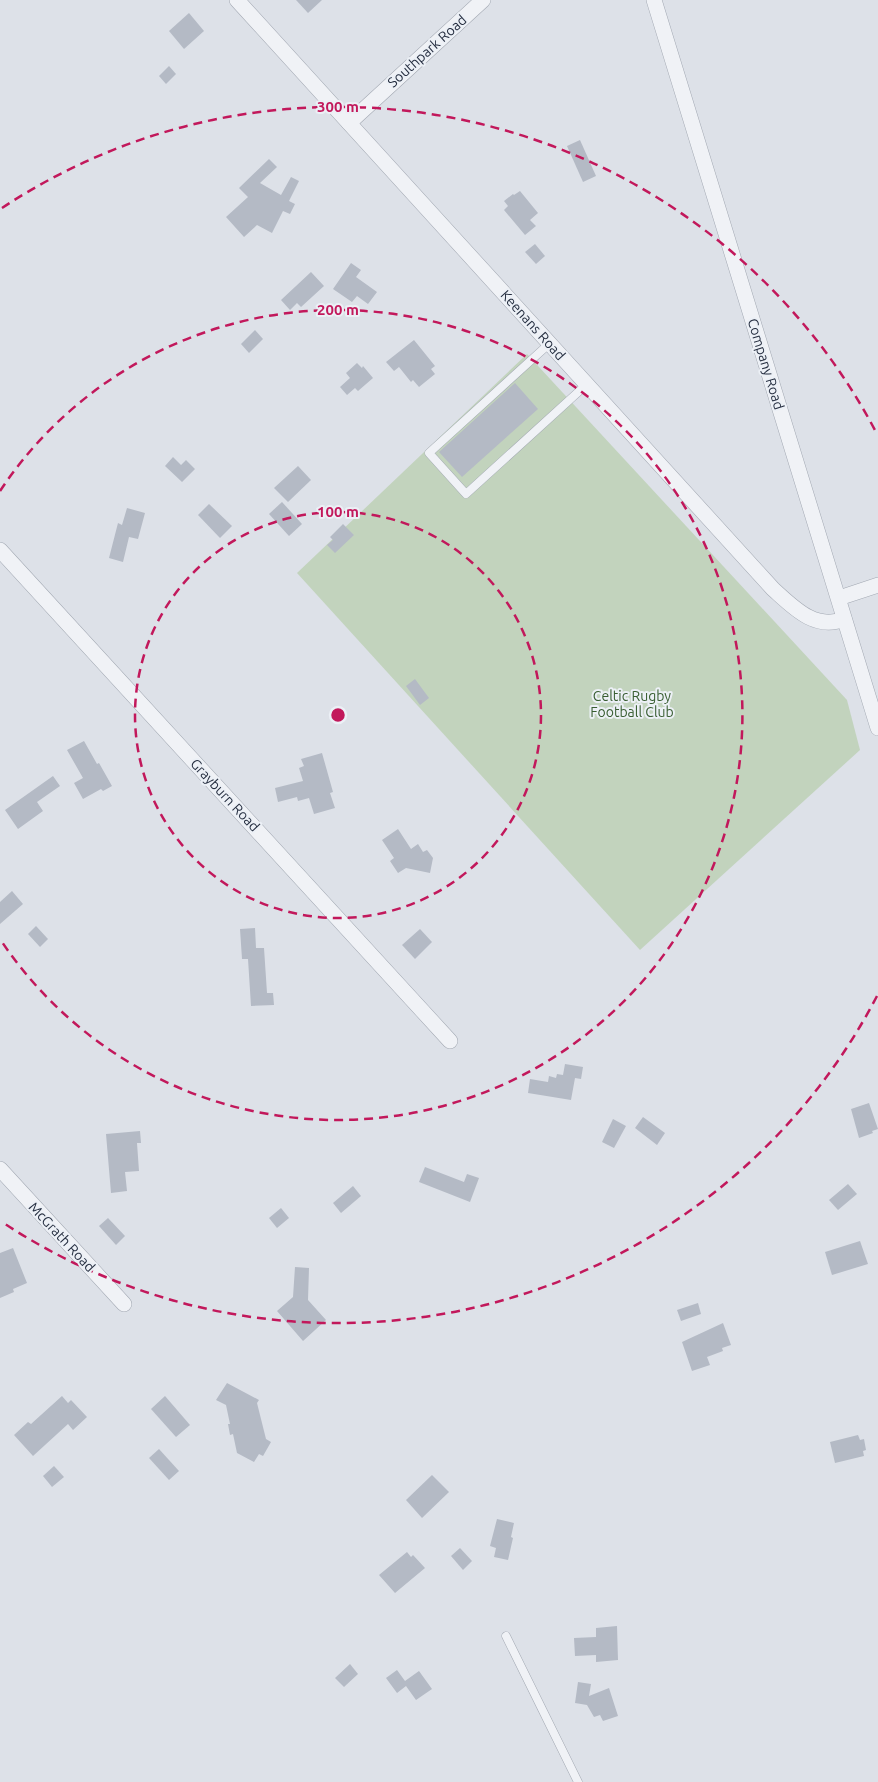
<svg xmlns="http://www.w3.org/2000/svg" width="878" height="1782" font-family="Ubuntu,sans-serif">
<rect width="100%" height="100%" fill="#dde1e8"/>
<!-- green -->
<path fill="#c2d3bd" d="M527,354L847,700L860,750L640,950L297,573Z"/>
<!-- building -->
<g fill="#b4bac5">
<path d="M296,0H322L308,13Z"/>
<path d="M189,13L204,31L184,49L169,31Z"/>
<path d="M169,66L176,74L166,84L159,76Z"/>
<path d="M580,140L596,176L583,182L567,146Z"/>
<path d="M269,159L277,167L260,183L281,195L291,177L299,181L289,201L295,204L290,214L283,211L272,233L257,225L244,237L226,217L248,197L239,188Z"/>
<path d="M520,191L538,213L530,220L536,226L525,235L504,210L508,206L504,201L513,194L514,195Z"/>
<path d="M535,244L545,256L536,264L525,252Z"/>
<path d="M351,263L361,270L356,277L377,292L368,304L357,296L352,302L333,289Z"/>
<path d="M311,272L324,286L301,307L297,303L290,310L281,300Z"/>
<path d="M255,330L263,339L249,353L241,344Z"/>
<path d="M414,340L435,366L431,369L435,374L419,387L413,380L411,382L399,367L394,371L386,362Z"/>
<path d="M357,363L362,368L363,366L373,378L358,391L355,388L347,395L340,387L350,378L346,373Z"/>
<path d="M515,383L538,409L462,477L439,452Z"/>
<path d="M173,457L181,465L186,460L195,469L182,482L165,466Z"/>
<path d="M298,466L311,480L288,502L274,488Z"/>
<path d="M282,502L302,524L289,536L269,514Z"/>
<path d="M209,504L232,526L220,538L198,515Z"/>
<path d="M127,508L145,513L138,539L129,537L123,562L109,558L118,523L122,525Z"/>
<path d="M343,524L354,535L335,553L327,545L333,540L330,537Z"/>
<path d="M415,679L429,698L420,705L406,686Z"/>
<path d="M84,741L97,764L99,763L112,786L103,791L101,789L83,799L74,783L83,778L67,750Z"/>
<path d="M322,753L333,792L330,793L335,808L314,814L309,798L298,801L297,797L278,802L275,788L303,781L299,768L304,766L301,759Z"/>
<path d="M53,776L60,786L37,802L43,811L18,829L5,810Z"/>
<path d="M398,829L411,849L418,844L423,852L427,850L433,858L430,873L406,868L398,873L390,861L394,858L382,840Z"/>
<path d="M12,891L23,904L0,924V902Z"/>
<path d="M36,926L48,939L40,947L28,934Z"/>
<path d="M255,928L256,948H264L267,993H273L274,1005L251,1006L248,959H242L240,929Z"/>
<path d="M420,929L432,942L415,959L402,945Z"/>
<path d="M565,1064L583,1067L581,1079L575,1078L571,1100L528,1093L530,1079L548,1082L549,1076L556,1078L557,1074L563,1075Z"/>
<path d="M869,1103L878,1129L872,1131L873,1133L859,1138L851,1109Z"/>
<path d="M643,1117L665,1133L657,1145L635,1128Z"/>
<path d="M613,1119L626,1126L614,1148L602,1142Z"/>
<path d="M140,1131L141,1143H137L139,1171L125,1172L127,1191L111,1193L106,1134Z"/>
<path d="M425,1167L464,1182L467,1174L479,1178L470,1202L419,1182Z"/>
<path d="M848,1184L857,1194L838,1210L829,1200Z"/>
<path d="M353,1186L361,1196L341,1213L333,1203Z"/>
<path d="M281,1208L289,1218L277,1228L269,1218Z"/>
<path d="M108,1218L125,1236L116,1245L99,1226Z"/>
<path d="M860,1241L868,1264L832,1275L825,1252Z"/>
<path d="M13,1248L27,1283L13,1289L14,1292L0,1298V1253Z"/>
<path d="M295,1267L309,1268L308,1300L326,1320L303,1341L277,1311L293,1297Z"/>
<path d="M698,1303L701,1314L681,1321L677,1310Z"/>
<path d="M723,1323L731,1345L722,1348L723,1351L707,1357L710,1365L692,1371L682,1342Z"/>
<path d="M227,1383L259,1400L257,1403L266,1439L271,1442L263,1456L259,1454L254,1462L237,1453L233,1434L230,1435L228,1424H230L226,1405L216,1400Z"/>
<path d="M62,1396L68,1403L71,1400L87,1417L73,1430L68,1424L33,1456L14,1435L28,1422L31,1424Z"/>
<path d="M165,1396L190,1425L176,1437L151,1409Z"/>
<path d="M858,1435L860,1440L864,1439L866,1450L863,1451L864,1456L835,1463L830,1442Z"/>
<path d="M159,1449L179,1471L169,1480L149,1458Z"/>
<path d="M54,1466L64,1477L52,1487L43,1476Z"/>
<path d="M432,1475L449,1492L422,1518L406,1500Z"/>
<path d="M497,1519L514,1523L511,1537L513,1538L508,1560L494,1557L496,1548L490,1546Z"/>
<path d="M460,1548L472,1561L463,1570L451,1556Z"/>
<path d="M407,1552L411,1557L413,1555L425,1568L395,1593L379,1575Z"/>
<path d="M617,1626L618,1660L596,1662V1655L575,1656L574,1638L596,1637V1628Z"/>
<path d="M350,1664L358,1674L344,1687L335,1678Z"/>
<path d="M397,1670L405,1681L419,1671L432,1689L416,1700L406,1686L397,1693L386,1678Z"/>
<path d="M578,1682L591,1684L589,1696L609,1688L618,1716L603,1721L600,1715L594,1717L587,1705L575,1703Z"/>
</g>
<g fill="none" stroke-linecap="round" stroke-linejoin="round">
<!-- lane casing -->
<g stroke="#a2a8b2" stroke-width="9">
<g id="lane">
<path d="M550,343L429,453L466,494L587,384"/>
<path d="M506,1636L578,1782"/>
</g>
</g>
<!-- street casing -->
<g stroke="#a2a8b2" stroke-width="16">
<g id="street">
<path d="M237,0L773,589C793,607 815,631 844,619"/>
<path d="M654,0L878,728"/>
<path d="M349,123L483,0"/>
<path d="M0,550L450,1041"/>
<path d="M839,598L878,585"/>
<path d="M0,1169L124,1304"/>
</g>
</g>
<!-- lane -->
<use href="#lane" stroke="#f0f2f6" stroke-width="8"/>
<!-- street -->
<use href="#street" stroke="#f0f2f6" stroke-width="15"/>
</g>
<!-- distance rings -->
<g fill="none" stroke="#c2185b" stroke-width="2.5" stroke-dasharray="9 6">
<circle cx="338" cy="715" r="203"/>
<path d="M0 491A405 405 0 1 1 0 939"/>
<path d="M877 996A608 608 0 0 1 2 1222M2 208A608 608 0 0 1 877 434"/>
</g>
<g text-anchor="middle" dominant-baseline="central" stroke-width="4" stroke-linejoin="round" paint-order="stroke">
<!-- street labels -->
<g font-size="14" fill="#252e40" stroke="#ecf0f6">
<text transform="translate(427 51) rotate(-42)">Southpark Road</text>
<text transform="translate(533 325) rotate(48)">Keenans Road</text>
<text transform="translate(766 364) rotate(73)">Company Road</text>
<text transform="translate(225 795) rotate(47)">Grayburn Road</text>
<text transform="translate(62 1237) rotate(47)">McGrath Road</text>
</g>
<!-- park labels -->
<g font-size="14" fill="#385d31" stroke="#ecf0f6">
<text x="632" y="696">Celtic Rugby<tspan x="632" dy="16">Football Club</tspan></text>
</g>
</g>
<circle cx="338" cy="715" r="8" fill="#c2185b" stroke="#ecf0f6" stroke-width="2.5"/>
<g font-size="15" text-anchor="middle" font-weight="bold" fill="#c2185b" stroke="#ecf0f6" stroke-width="4" stroke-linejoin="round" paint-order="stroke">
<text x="338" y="112">300 m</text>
<text x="338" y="315">200 m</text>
<text x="338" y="517">100 m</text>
</g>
</svg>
